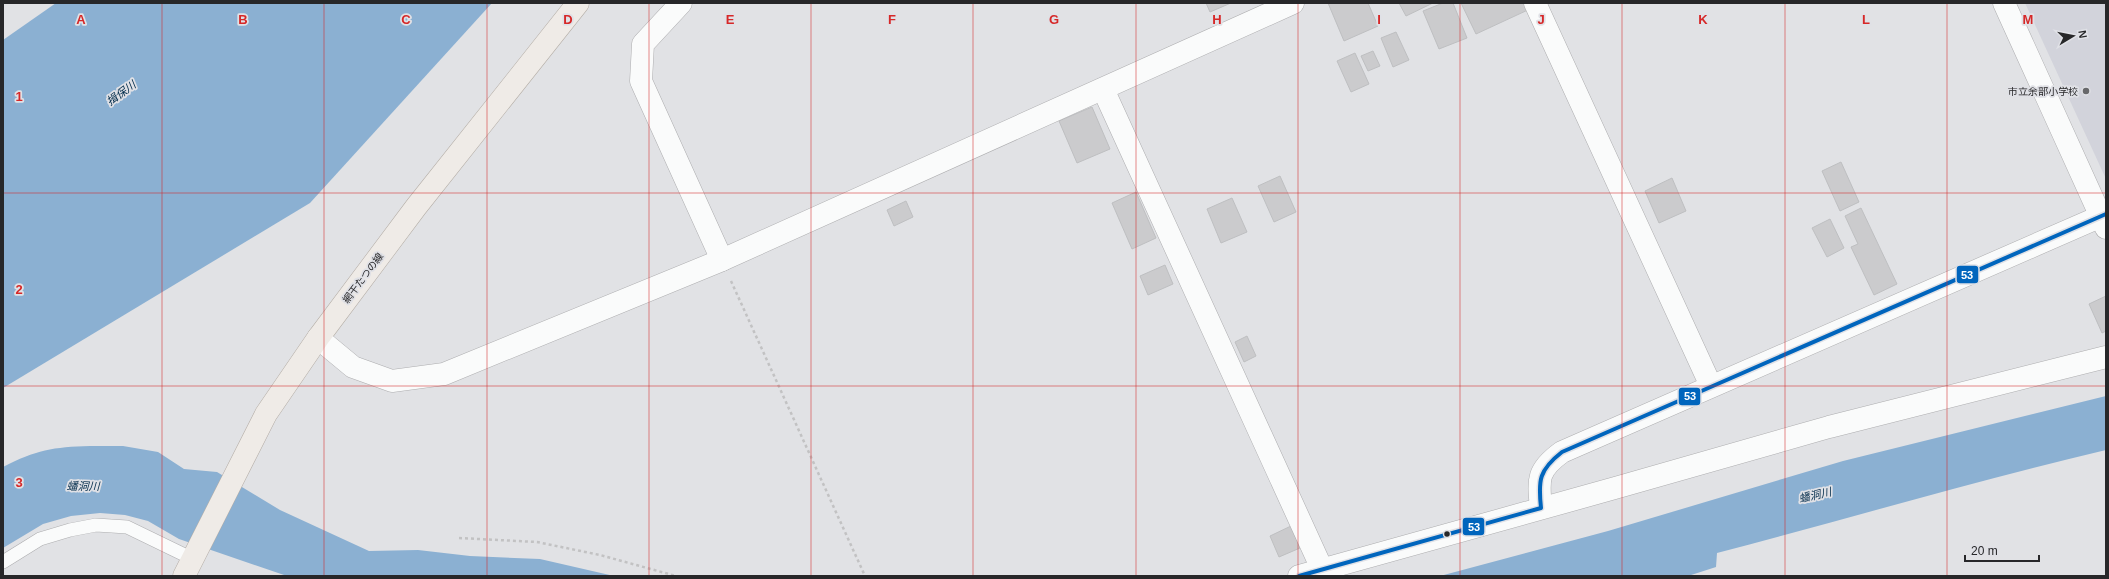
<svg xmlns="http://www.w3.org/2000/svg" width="2109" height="579" font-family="Helvetica,'Noto Sans JP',sans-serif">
<rect width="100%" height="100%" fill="#e1e2e5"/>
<!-- built -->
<path fill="#d2d3db" d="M2025,3H2106V179Z"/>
<!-- water -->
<g fill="#8bb0d2">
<path d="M56,3H492L310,203L3,388V40Z"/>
<path d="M2106,396V450C1975,481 1847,519 1717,553L1716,567L1688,576H1440L1608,531L1843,461Z"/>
<path d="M90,446H123L158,452L184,469L217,472L280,510L369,551L418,550L470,556L540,559L614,576H287L179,539L148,521L125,515L100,513L71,516L43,524L3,548V467C36,450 53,447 90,446Z"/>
</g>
<!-- building -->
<g fill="#cbcbcd" stroke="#bebfc1">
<path d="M1206,3H1231L1210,12Z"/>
<path d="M1328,3H1368L1378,26L1344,41Z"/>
<path d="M1399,3H1433L1406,16Z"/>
<path d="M1443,3H1453L1467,38L1439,49L1423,11Z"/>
<path d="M1461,3H1527L1530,9L1476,34Z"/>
<path d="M1396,32L1409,60L1393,67L1381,38Z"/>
<path d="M1373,51L1380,66L1368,71L1361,56Z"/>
<path d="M1355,53L1369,84L1351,92L1337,61Z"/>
<path d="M1092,107L1110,149L1077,163L1059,121Z"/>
<path d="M1841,162L1859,202L1840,211L1822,171Z"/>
<path d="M1280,176L1296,212L1274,222L1258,186Z"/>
<path d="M1672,178L1686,211L1659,223L1645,191Z"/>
<path d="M1136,192L1156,238L1132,249L1112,203Z"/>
<path d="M1232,198L1247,232L1221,243L1207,209Z"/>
<path d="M906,201L913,217L894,226L887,210Z"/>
<path d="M1861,208L1897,284L1874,295L1851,247L1858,244L1845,216Z"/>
<path d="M1830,219L1844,248L1827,257L1812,228Z"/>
<path d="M1165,265L1173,284L1148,295L1140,276Z"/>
<path d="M2106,296V331L2102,333L2089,304Z"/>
<path d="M1247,336L1256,356L1244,362L1235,342Z"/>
<path d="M1291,526L1300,548L1279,557L1270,536Z"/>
</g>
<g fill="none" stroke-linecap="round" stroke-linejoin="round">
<!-- lane casing -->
<g stroke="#adadaf" stroke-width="14">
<path id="lane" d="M3,562L40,539L70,530L96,525L127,527L193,559"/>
</g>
<!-- street casing -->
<g stroke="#adadaf" stroke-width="23">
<g id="street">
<path d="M681,3L643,44L641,81L722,260"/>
<path d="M1535,3L1711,386"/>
<path d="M2004,3L2106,228"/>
<path d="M1103,89L1322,569"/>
<path d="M318,338L353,367L392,381L444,374L722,260L1293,3"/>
<path d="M1541,508C1538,479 1537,470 1562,452L2106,214"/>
</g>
</g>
<!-- secondary casing -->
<g stroke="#adadaf" stroke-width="23">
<path id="secondary" d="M1299,576L1615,488L1829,427L2106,357"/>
</g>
<!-- primary casing -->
<g stroke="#b4ada6" stroke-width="23">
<path id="primary" d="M184,576L266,414L318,338L416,207L578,3"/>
</g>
<!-- path -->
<g stroke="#c2c2c3" stroke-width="2.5" stroke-dasharray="3 3" stroke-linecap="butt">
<path d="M731,281L865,576"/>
<path d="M459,538L537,542L600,555L676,576"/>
</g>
<!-- lane -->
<use href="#lane" stroke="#fafbfb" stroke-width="13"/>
<!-- street -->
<use href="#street" stroke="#fafbfb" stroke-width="22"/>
<!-- secondary -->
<use href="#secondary" stroke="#fafbfb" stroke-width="22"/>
<!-- primary -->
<use href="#primary" stroke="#efebe7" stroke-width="22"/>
<!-- bus-1 casing -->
<g stroke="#e0e1e6" stroke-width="7">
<path id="bus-1" d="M1299,576L1541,508C1538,480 1539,470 1562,452L2106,214"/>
</g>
<!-- bus-1 -->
<use href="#bus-1" stroke="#0065bd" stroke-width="4"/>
</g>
<!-- grid -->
<path fill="none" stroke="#d62828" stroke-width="1" stroke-opacity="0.55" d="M162,3V576M324,3V576M487,3V576M649,3V576M811,3V576M973,3V576M1136,3V576M1298,3V576M1460,3V576M1622,3V576M1785,3V576M1947,3V576M3,193H2106M3,386H2106"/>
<!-- markers -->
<circle fill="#68686b" stroke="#e0e1e6" stroke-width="1.5" cx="2086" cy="91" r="4"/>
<circle fill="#272729" stroke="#e0e1e6" stroke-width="1.5" cx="1447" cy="534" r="3.5"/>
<g text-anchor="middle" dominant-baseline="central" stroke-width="3.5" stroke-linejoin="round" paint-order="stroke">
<!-- poi labels -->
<g font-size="10" fill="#272729" stroke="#e0e1e6" text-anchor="end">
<text x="2078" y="91">市立余部小学校</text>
</g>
<!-- street labels -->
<g font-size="10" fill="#272729" stroke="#e0e1e6">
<text transform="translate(363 278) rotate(-53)">網干たつの線</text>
</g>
<!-- water labels -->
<g font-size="11" font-style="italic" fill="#022c4b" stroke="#e0e1e6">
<text transform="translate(121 93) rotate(-36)">揖保川</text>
<text transform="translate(83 486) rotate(1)">蟠洞川</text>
<text transform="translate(1815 495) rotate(-13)">蟠洞川</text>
</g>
</g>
<g font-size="13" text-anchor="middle" font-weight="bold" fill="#d62828" stroke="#e0e1e6" stroke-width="3.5" stroke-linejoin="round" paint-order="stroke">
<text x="81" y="24">A</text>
<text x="243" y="24">B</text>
<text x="406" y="24">C</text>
<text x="568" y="24">D</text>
<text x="730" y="24">E</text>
<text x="892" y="24">F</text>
<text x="1054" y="24">G</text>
<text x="1217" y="24">H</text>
<text x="1379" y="24">I</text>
<text x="1541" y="24">J</text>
<text x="1703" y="24">K</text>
<text x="1866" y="24">L</text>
<text x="2028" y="24">M</text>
<text x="19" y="101">1</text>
<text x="19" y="294">2</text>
<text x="19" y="487">3</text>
</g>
<g stroke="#e0e1e6" stroke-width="1.5">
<rect x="1956" y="265" width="23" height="19" rx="4" fill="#0065bd"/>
<rect x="1678" y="387" width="23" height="19" rx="4" fill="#0065bd"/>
<rect x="1462" y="517" width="23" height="19" rx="4" fill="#0065bd"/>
</g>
<g font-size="11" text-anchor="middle" font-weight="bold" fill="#fff">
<text x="1967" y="279">53</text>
<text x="1690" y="400">53</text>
<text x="1474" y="531">53</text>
</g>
<!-- border -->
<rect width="2109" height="579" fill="none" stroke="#272729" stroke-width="8"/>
<!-- north arrow -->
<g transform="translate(2073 36) rotate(80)" stroke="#e0e1e6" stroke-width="3" paint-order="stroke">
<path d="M0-3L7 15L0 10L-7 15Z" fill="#272729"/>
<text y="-6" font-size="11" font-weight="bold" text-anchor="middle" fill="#272729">N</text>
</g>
<!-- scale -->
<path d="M1965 555v6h74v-6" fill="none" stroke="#272729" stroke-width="2"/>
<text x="1971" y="555" font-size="12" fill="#272729" stroke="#e0e1e6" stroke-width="3" paint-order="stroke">20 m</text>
</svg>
